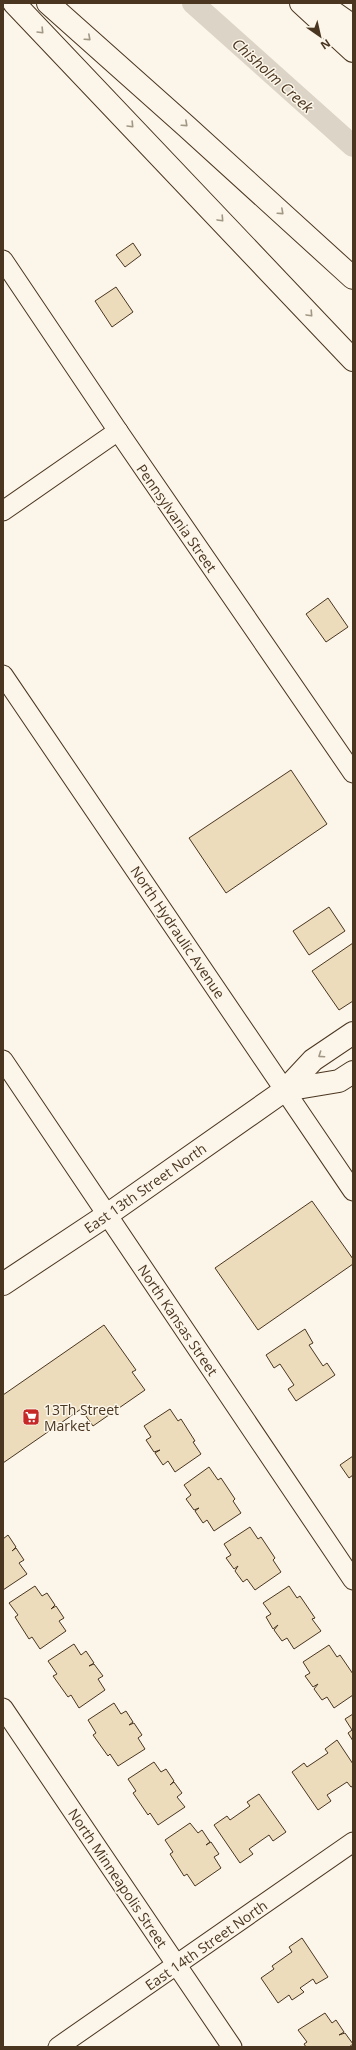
<svg xmlns="http://www.w3.org/2000/svg" width="356" height="2050" font-family="'Open Sans',sans-serif">
<rect width="100%" height="100%" fill="#fbf6e9"/>
<g fill="none" stroke-linecap="round" stroke-linejoin="round">
<!-- canal -->
<path stroke="#dcd4c6" stroke-width="22" d="M193,3L353,146"/>
</g>
<!-- building -->
<g fill="#ecdcbc" stroke="#4a3520">
<path d="M133,243L141,255L125,267L116,255Z"/>
<path d="M116,287L133,312L112,327L95,301Z"/>
<path d="M328,598L348,627L326,642L306,614Z"/>
<path d="M291,770L327,824L226,893L189,838Z"/>
<path d="M329,907L345,931L309,955L293,931Z"/>
<path d="M353,943V1001L339,1010L312,971Z"/>
<path d="M312,1201L353,1259V1264L258,1330L215,1268Z"/>
<path d="M104,1325L136,1370L132,1372L145,1390L93,1426L81,1409L3,1463V1395Z"/>
<path d="M305,1329L313,1343L309,1345L323,1366L327,1363L335,1375L296,1401L288,1389L294,1385L280,1364L274,1368L266,1355Z"/>
<path d="M170,1409L178,1421L181,1419L195,1441L193,1442L201,1454L175,1472L168,1461L163,1465L155,1453L160,1450L154,1452L146,1440L151,1437L144,1426Z"/>
<path d="M353,1456V1475L349,1478L340,1465Z"/>
<path d="M209,1467L218,1480L221,1478L235,1499L233,1501L241,1513L214,1531L207,1520L203,1523L195,1511L199,1508L194,1510L186,1499L191,1495L184,1485Z"/>
<path d="M250,1527L258,1539L261,1537L275,1558L273,1560L281,1572L255,1590L247,1579L243,1582L235,1571L238,1566L234,1569L226,1558L231,1555L224,1544Z"/>
<path d="M8,1535L16,1547L12,1551L16,1548L24,1560L19,1563L27,1574L3,1590V1539Z"/>
<path d="M35,1586L42,1596L47,1593L55,1605L51,1609L56,1606L64,1618L59,1621L66,1631L40,1649L32,1637L29,1639L15,1617L18,1615L9,1603Z"/>
<path d="M289,1586L297,1598L300,1596L315,1618L312,1619L321,1631L294,1649L287,1638L282,1641L274,1630L278,1625L273,1629L266,1617L271,1614L263,1603Z"/>
<path d="M74,1644L81,1655L86,1651L94,1663L89,1666L94,1664L103,1676L98,1679L105,1690L79,1708L71,1695L68,1697L53,1676L57,1674L48,1661Z"/>
<path d="M329,1645L337,1657L340,1655L353,1674V1695L334,1708L327,1697L322,1700L314,1689L318,1684L313,1687L305,1676L310,1673L303,1662Z"/>
<path d="M114,1703L121,1714L126,1711L133,1722L129,1725L134,1723L142,1735L138,1738L145,1749L118,1766L110,1754L108,1756L93,1735L96,1733L88,1720Z"/>
<path d="M353,1714V1741L348,1733L352,1730L345,1719Z"/>
<path d="M337,1740L353,1764V1786L351,1787L347,1782L327,1795L331,1801L318,1810L292,1772L304,1763L307,1767L328,1753L325,1749Z"/>
<path d="M154,1762L161,1772L166,1769L174,1781L170,1785L174,1782L182,1793L177,1797L185,1807L158,1825L150,1813L148,1815L133,1793L136,1791L128,1779Z"/>
<path d="M259,1794L286,1832L273,1841L269,1835L249,1849L253,1854L240,1863L214,1825L227,1816L230,1820L250,1806L247,1802Z"/>
<path d="M190,1823L198,1833L202,1830L210,1842L206,1845L211,1842L219,1854L214,1857L221,1868L195,1886L187,1874L184,1876L170,1854L173,1852L165,1840Z"/>
<path d="M302,1938L328,1977L316,1984L313,1979L300,1988L304,1992L292,2000L289,1995L278,2003L261,1978L274,1969L272,1966L292,1952L289,1947Z"/>
<path d="M325,2013L332,2023L336,2020L344,2032L339,2035L345,2033L353,2044L349,2047H306L304,2044L307,2042L298,2030Z"/>
</g>
<g fill="none" stroke-linecap="round" stroke-linejoin="round">
<!-- street casing -->
<g stroke="#4a3520" stroke-width="21">
<g id="street">
<path d="M3,260L118,431L353,773"/>
<path d="M3,511L118,431"/>
<path d="M3,675L353,1191"/>
<path d="M3,1060L353,1580"/>
<path d="M3,1708L232,2047"/>
<path d="M58,2047L353,1842"/>
</g>
</g>
<!-- secondary casing -->
<g stroke="#4a3520" stroke-width="24">
<g id="secondary">
<path d="M285,1090L339,1081L353,1072"/>
<path d="M3,1284L107,1215L285,1090L313,1060L353,1033"/>
</g>
</g>
<!-- highway casing -->
<g stroke="#4a3520" stroke-width="24">
<g id="highway">
<path d="M14,3L353,360"/>
<path d="M48,3L186,126L353,278"/>
<path d="M301,3L353,51"/>
<path d="M320,3L353,26"/>
</g>
</g>
<!-- street -->
<use href="#street" stroke="#fbf6e9" stroke-width="19"/>
<!-- secondary -->
<use href="#secondary" stroke="#fbf6e9" stroke-width="22"/>
<!-- highway -->
<use href="#highway" stroke="#fbf6e9" stroke-width="22"/>
</g>
<!-- one-way arrows -->
<defs><path id="oneway-chevron" d="M-2-3.5L2.5 0L-2 3.5" fill="none" stroke-width="1.6" stroke-linecap="round" stroke-linejoin="round"/></defs>
<g stroke="#a29684">
<use href="#oneway-chevron" transform="translate(41 31) rotate(46)"/>
<use href="#oneway-chevron" transform="translate(88 38) rotate(42)"/>
<use href="#oneway-chevron" transform="translate(185 124) rotate(42)"/>
<use href="#oneway-chevron" transform="translate(131 125) rotate(46)"/>
<use href="#oneway-chevron" transform="translate(281 212) rotate(42)"/>
<use href="#oneway-chevron" transform="translate(221 219) rotate(47)"/>
<use href="#oneway-chevron" transform="translate(310 314) rotate(47)"/>
<use href="#oneway-chevron" transform="translate(321 1055) rotate(146)"/>
</g>
<!-- icons -->
<defs>
<g id="supermarket-square" transform="scale(0.9)"><rect x="-9" y="-9" width="18" height="18" rx="4" fill="#c62828" stroke="#fbf6e9"/><path d="M-6-5.5h2.5l.6 2H6L4.5 2H-2.5L-4.4-4H-6ZM-1.5 3.2a1.3 1.3 0 1 0 .1 0ZM3 3.2a1.3 1.3 0 1 0 .1 0Z" fill="#fff"/></g>
</defs>
<g fill-rule="evenodd">
<use href="#supermarket-square" x="31" y="1417"/>
</g>
<g text-anchor="middle" dominant-baseline="central" stroke-width="3" stroke-linejoin="round" paint-order="stroke">
<!-- street labels -->
<g font-size="14" fill="#4a3520" stroke="#fbf6e9">
<text transform="translate(177 518) rotate(55)">Pennsylvania Street</text>
<text transform="translate(178 932) rotate(56)">North Hydraulic Avenue</text>
<text transform="translate(145 1188) rotate(-35)">East 13th Street North</text>
<text transform="translate(178 1320) rotate(56)">North Kansas Street</text>
<text transform="translate(118 1878) rotate(56)">North Minneapolis Street</text>
<text transform="translate(206 1945) rotate(-35)">East 14th Street North</text>
</g>
<!-- poi labels -->
<g font-size="14" fill="#4a3520" stroke="#fbf6e9" text-anchor="start">
<text x="44" y="1409">13Th Street<tspan x="44" dy="16">Market</tspan></text>
</g>
<!-- water labels -->
<g font-size="15" font-style="italic" fill="#4a3520" stroke="#fbf6e9">
<text transform="translate(273 75) rotate(42)">Chisholm Creek</text>
</g>
</g>
<!-- border -->
<rect width="356" height="2050" fill="none" stroke="#4a3520" stroke-width="8"/>
<!-- north arrow -->
<g transform="translate(320 36) rotate(146)" stroke="#fbf6e9" stroke-width="3" paint-order="stroke">
<path d="M0-3L7 15L0 10L-7 15Z" fill="#4a3520"/>
<text y="-6" font-size="11" font-weight="bold" text-anchor="middle" fill="#4a3520">N</text>
</g>
</svg>
